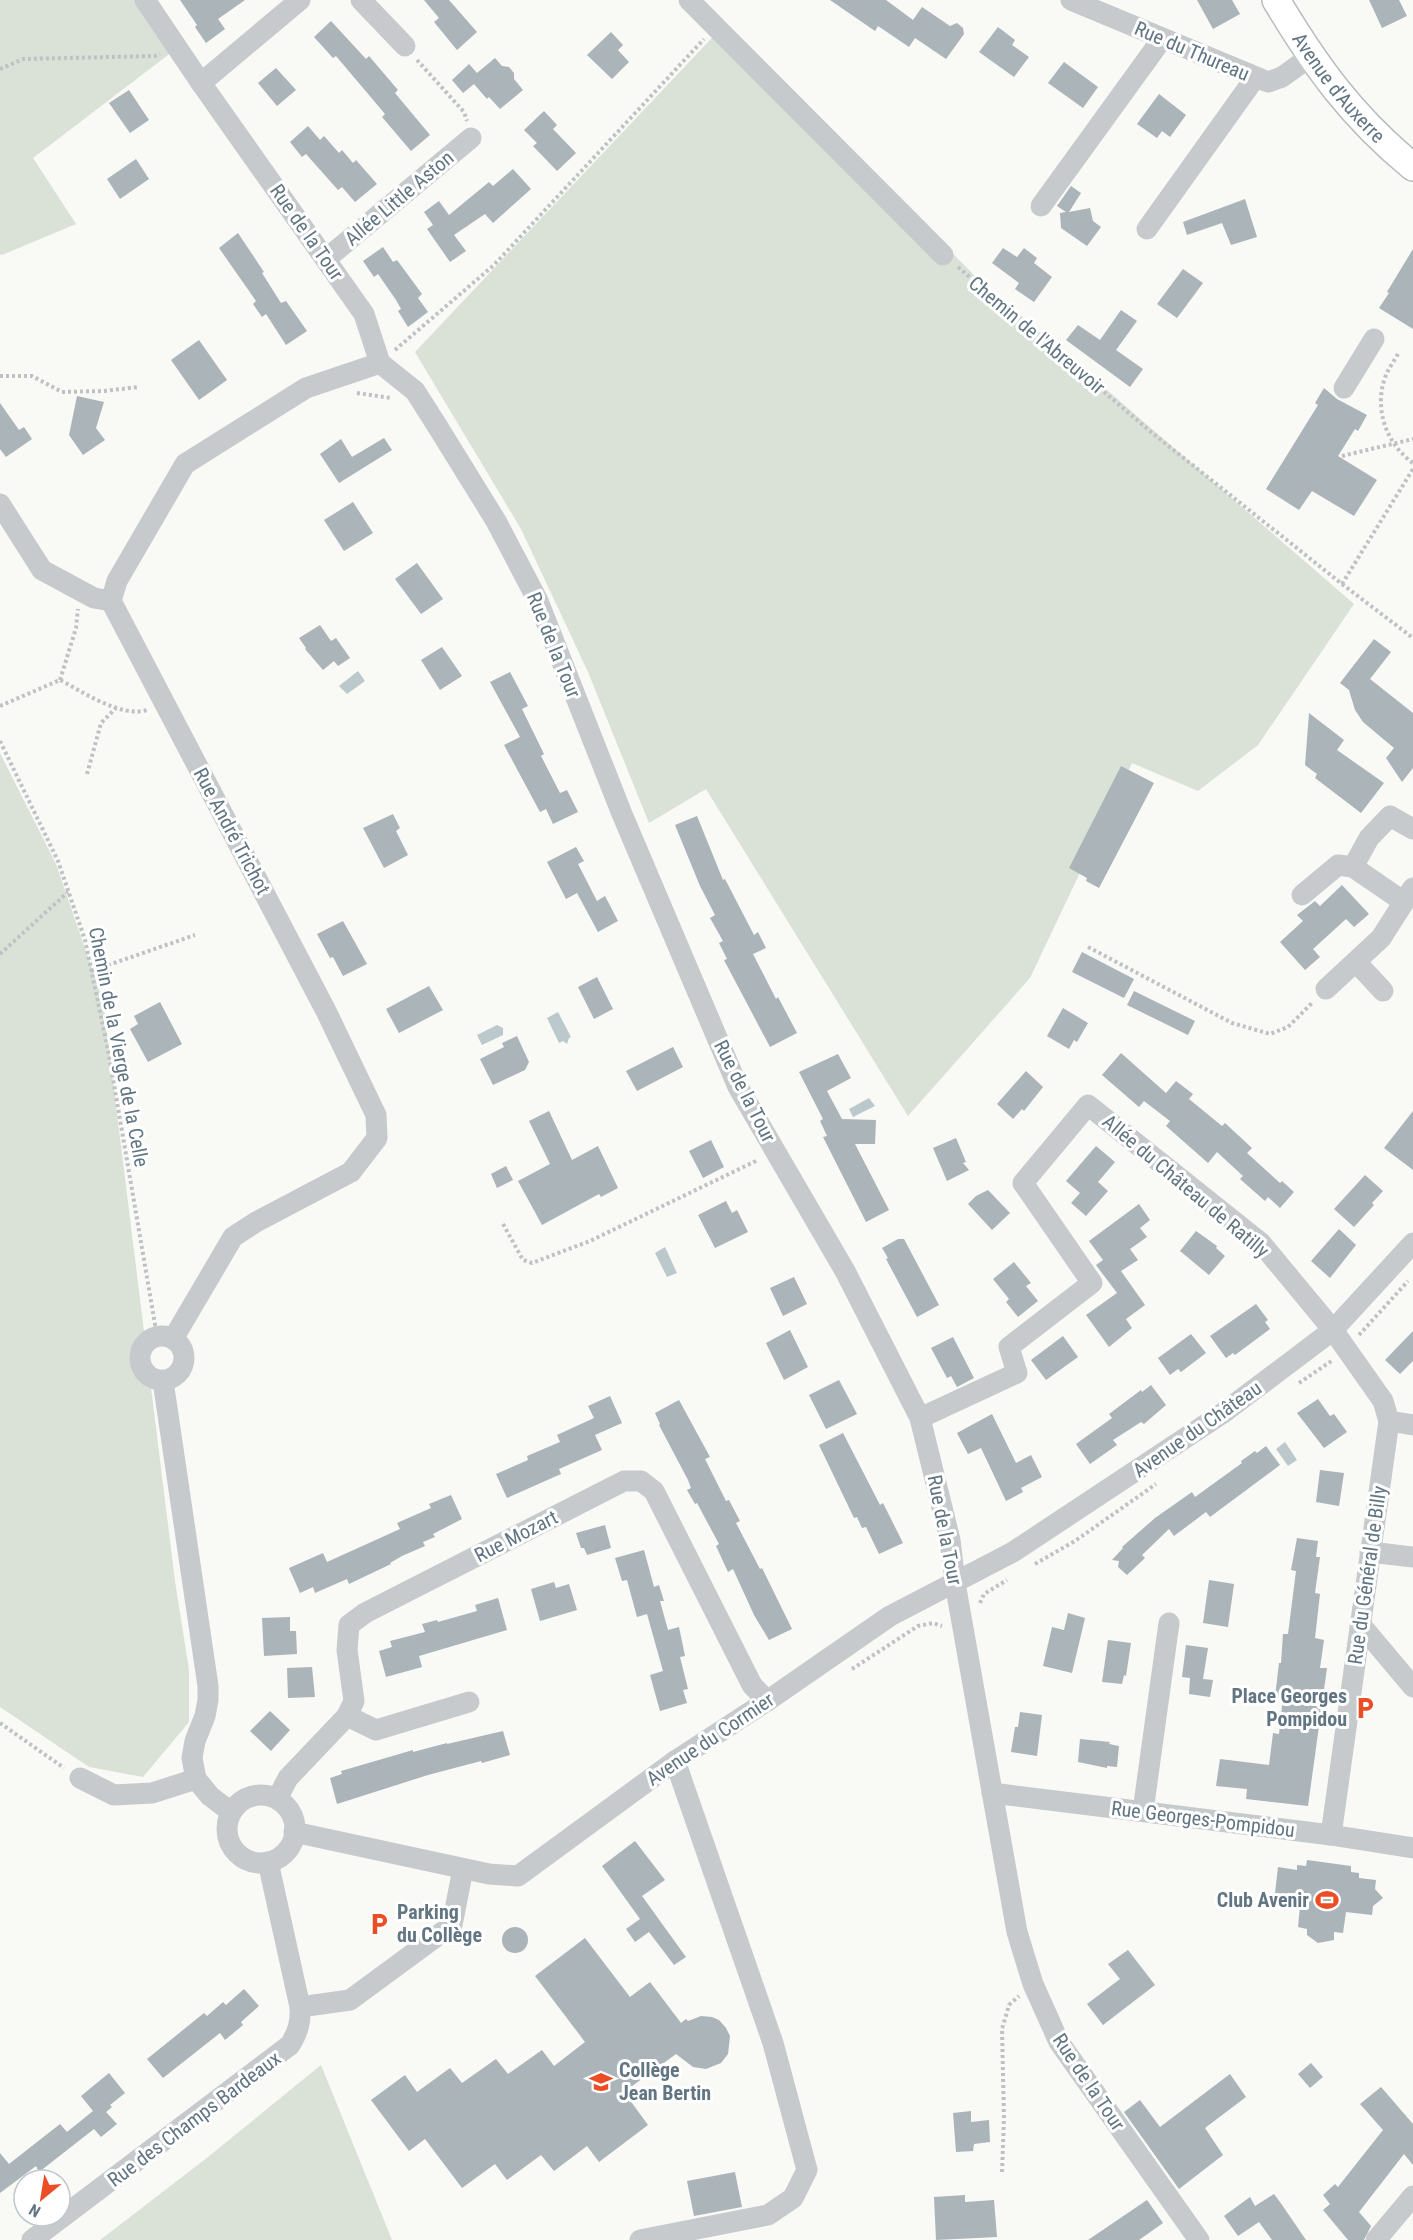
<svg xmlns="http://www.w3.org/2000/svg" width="1413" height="2240" font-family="'Roboto Condensed',sans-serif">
<rect width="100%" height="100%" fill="#f9f9f6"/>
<!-- green -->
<g fill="#dae1d7">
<path d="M0,0H138L172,52L33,158L76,224L2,255L0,254Z"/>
<path d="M726,23L974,275L1354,604L1258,745L1198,791L1132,763L1030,978L908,1116L706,789L649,823L588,672L521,529L415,352Z"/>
<path d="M0,753L56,864L103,1001L175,1581L189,1670V1722L143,1777L89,1767L0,1707Z"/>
<path d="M321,2065L392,2240H100L203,2161Z"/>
</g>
<!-- water -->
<g fill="#bcc9cc">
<path d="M358,671L365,681L347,694L339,686Z"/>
<path d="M558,1012L571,1037L569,1038L567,1044L563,1041L559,1043L547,1018Z"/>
<path d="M497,1025L503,1028V1035L482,1045L477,1035Z"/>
<path d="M869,1098L875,1106L853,1117L849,1109Z"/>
<path d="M665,1247L677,1273L667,1277L655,1253Z"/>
<path d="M1285,1442L1297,1460L1288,1466L1276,1449Z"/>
</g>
<!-- building -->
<g fill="#aab4b9">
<path d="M180,0H245L218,19L225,29L206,43L195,27L197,25Z"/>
<path d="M424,0H449L477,32L457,50L434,22L439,18Z"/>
<path d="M830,0H886L913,20L922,7L950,26L957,23L963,28L964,34L946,59L915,38L909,47L878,26L875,31Z"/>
<path d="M1197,0H1232L1240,14L1213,29Z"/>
<path d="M1369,0H1399L1407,16L1382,28Z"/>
<path d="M331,21L366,59L369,56L398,90L395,93L430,135L411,151L382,117L385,114L336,56L333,58L314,37Z"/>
<path d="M998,27L1015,40L1012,45L1029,57L1014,77L979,52Z"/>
<path d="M611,32L623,45L618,50L629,62L612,79L587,55Z"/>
<path d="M495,58L502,66L509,67L514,73V79L523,90L500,109L489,97L487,99L474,84L463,93L452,80L469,64L477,73Z"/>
<path d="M1064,62L1098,87L1083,108L1048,83Z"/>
<path d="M276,68L296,90L277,106L258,83Z"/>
<path d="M129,90L149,120L130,133L109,103Z"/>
<path d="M1159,94L1186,115L1170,137L1162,131L1157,138L1137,124Z"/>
<path d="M544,111L557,125L553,129L576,153L557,171L533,146L537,143L524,130Z"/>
<path d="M308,126L320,140L324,136L339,153L342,150L353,163L356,160L377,184L355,202L342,187L338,190L306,154L302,157L290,142Z"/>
<path d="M136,159L149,179L120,199L107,179Z"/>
<path d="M513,169L531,189L493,223L485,214L454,235L466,251L450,262L427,229L433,225L424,212L439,201L449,215L489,182L493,186Z"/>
<path d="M1071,186L1081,193L1069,212L1090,208L1093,221L1101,227L1087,246L1061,228L1060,213L1066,212L1057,206Z"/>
<path d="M1245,199L1257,237L1231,245L1222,223L1187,235L1183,222Z"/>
<path d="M238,233L264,272L262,273L281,303L286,301L307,331L286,345L266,314L262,317L253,304L256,301L219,248Z"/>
<path d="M383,247L393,262L397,260L422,294L418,298L428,312L408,327L398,311L401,309L396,300L378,274L374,277L363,261Z"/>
<path d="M1003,248L1017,257L1024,248L1037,258L1034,263L1052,277L1034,302L1015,289L1019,283L992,263Z"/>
<path d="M1413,249V329L1379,308L1389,293L1387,292Z"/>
<path d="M1183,269L1203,283L1177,318L1157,304Z"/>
<path d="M1121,310L1137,321L1116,350L1143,369L1130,387L1066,340L1078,325L1100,340Z"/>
<path d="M199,340L227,380L199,400L171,360Z"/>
<path d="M1324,388L1337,399L1367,415L1358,431L1355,429L1338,456L1377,480L1354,516L1312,491L1299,510L1266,489L1318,405L1315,403Z"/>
<path d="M77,396L104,402L96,428L105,440L83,455L69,435Z"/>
<path d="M0,403L19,430L24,427L32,439L6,457L0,449Z"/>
<path d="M384,438L392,450L339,483L320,454L341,439L352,457Z"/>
<path d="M353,502L373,533L344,551L324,520Z"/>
<path d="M417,563L443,599L421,614L395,579Z"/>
<path d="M320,625L331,641L336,638L350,658L338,666L334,661L323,670L305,649L306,648L299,638Z"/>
<path d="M1374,639L1391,652L1370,679L1413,713V768L1402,782L1386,758L1394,748L1363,722L1355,710L1349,690L1340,683Z"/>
<path d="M442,647L462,676L440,690L421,660Z"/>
<path d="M510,672L528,706L522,709L544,754L541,756L560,793L567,790L578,812L553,824L546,809L540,812L504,745L520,737L490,682Z"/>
<path d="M1309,713L1344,740L1337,750L1384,783L1361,813L1315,778L1317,774L1305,765Z"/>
<path d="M1121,766L1154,783L1099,888L1086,881L1087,878L1069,868Z"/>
<path d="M393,814L400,828L396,831L408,855L384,868L363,828Z"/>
<path d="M697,816L723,880L725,879L754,935L758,932L766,948L753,954L776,999L778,997L797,1033L770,1047L724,960L727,959L719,943L723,941L710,918L715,915L700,886L675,825Z"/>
<path d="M576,847L584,861L578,864L597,901L605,896L618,921L598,932L577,893L566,899L547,862Z"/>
<path d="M1342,885L1369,914L1354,927L1346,919L1313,949L1320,957L1305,970L1280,942L1303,921L1297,915L1315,901L1320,906Z"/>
<path d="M343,921L367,964L343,976L333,957L330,958L317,934Z"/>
<path d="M1082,952L1134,979L1124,998L1072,972Z"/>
<path d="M597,977L613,1009L594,1019L578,987Z"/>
<path d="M429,986L443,1010L399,1033L386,1009Z"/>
<path d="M1134,991L1195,1021L1188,1035L1127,1005Z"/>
<path d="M160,1002L182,1044L148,1062L130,1029L138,1024L134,1016Z"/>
<path d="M1063,1008L1088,1023L1077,1042L1074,1040L1069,1049L1047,1036Z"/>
<path d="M517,1036L529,1062L525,1070L493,1085L480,1059L504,1047L502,1043Z"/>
<path d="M673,1047L683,1067L637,1091L626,1071Z"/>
<path d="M1121,1053L1166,1093L1176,1081L1193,1094L1189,1099L1222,1126L1225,1123L1252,1148L1247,1153L1280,1183L1282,1181L1294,1192L1280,1208L1268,1197L1265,1201L1240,1179L1243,1176L1217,1152L1208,1163L1166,1126L1170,1121L1144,1101L1139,1107L1102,1075Z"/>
<path d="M838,1054L851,1078L827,1091L842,1119L876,1120L875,1144H855L889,1210L866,1222L823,1137L827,1136L820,1121L823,1119L799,1072Z"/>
<path d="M1026,1071L1043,1087L1024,1111L1022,1109L1013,1119L997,1104Z"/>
<path d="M549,1111L572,1160L598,1146L618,1188L601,1197L599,1194L542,1225L518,1181L550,1164L529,1121Z"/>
<path d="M1413,1111V1170L1384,1148Z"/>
<path d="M956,1138L966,1162L963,1163L969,1170L947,1181L933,1148Z"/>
<path d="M711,1140L724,1167L703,1178L689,1151Z"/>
<path d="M1096,1146L1115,1162L1098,1182L1108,1191L1086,1216L1071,1203L1080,1193L1066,1181Z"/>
<path d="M506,1166L513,1180L497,1188L491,1174Z"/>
<path d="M1365,1175L1383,1191L1372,1203L1374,1205L1354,1227L1334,1209Z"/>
<path d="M988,1190L1010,1213L992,1230L968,1204L976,1196Z"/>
<path d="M726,1201L732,1213L737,1210L748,1232L715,1248L698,1215Z"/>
<path d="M1139,1204L1150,1220L1140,1228L1147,1237L1130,1249L1138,1260L1121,1271L1145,1305L1126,1319L1132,1328L1109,1347L1086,1315L1117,1293L1096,1265L1103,1260L1089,1241Z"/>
<path d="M1339,1229L1356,1245L1330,1278L1311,1261Z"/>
<path d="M1196,1231L1217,1246L1216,1248L1225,1256L1209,1275L1180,1251Z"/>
<path d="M898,1239H904L939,1305L917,1317L886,1259L888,1258L882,1248Z"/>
<path d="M1014,1262L1031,1283L1026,1286L1038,1301L1018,1317L1006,1302L1009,1299L993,1279Z"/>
<path d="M794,1277L807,1304L783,1316L770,1288Z"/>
<path d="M1256,1304L1268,1320L1265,1322L1270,1329L1235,1355L1233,1353L1226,1358L1210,1336Z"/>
<path d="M790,1330L808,1367L784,1380L766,1343Z"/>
<path d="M1413,1331V1361L1400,1374L1385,1360Z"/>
<path d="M1191,1334L1206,1353L1181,1372L1178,1369L1170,1375L1158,1358Z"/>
<path d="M1063,1336L1078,1357L1046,1380L1031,1360Z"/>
<path d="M953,1337L974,1378L957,1387L951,1376L947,1378L931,1348Z"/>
<path d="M839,1380L857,1414L826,1429L809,1395Z"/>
<path d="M1151,1385L1166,1405L1144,1424L1141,1422L1113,1440L1117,1445L1090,1464L1076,1444L1112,1418L1109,1414L1141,1390L1142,1392Z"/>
<path d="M610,1396L622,1423L595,1435L602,1450L559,1469L561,1474L507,1498L496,1474L528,1460L527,1456L560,1442L557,1435L594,1418L588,1406Z"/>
<path d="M1318,1399L1330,1416L1334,1414L1347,1432L1324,1448L1297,1413Z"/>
<path d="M679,1400L710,1457L705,1459L726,1501L729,1500L740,1521L736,1523L760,1569L762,1568L792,1629L769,1640L754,1615L733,1569L728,1572L716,1546L719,1544L697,1503L695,1504L687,1490L691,1488L688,1480L659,1425L660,1424L655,1413Z"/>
<path d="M992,1414L1016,1463L1031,1455L1042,1477L1021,1488L1023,1492L1006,1501L981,1448L968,1454L957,1433Z"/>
<path d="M843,1433L880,1505L883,1503L903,1543L879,1554L866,1527L862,1528L857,1517L854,1518L819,1445Z"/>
<path d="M1266,1446L1280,1465L1210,1517L1206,1512L1174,1536L1169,1529L1142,1555L1145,1558L1127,1575L1118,1567L1119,1561L1112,1560L1123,1548L1122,1547L1155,1518L1192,1492L1195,1497L1242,1463L1241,1461L1255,1451L1257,1453Z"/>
<path d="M1320,1470L1344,1473L1339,1506L1316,1502Z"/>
<path d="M451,1495L462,1519L433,1534L435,1537L423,1542L425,1546L402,1556L390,1563L391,1564L349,1584L347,1579L315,1593L313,1587L300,1593L289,1568L323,1553L327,1562L400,1529L397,1523L431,1508L429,1504Z"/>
<path d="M605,1525L611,1548L587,1555L584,1548H581L576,1533Z"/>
<path d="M1297,1538L1318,1541L1316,1557H1320L1315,1593L1320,1594L1315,1638L1324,1640L1320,1668H1327L1308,1806L1246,1799L1247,1789L1216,1786L1220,1759L1269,1765L1273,1733L1279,1734L1283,1697H1275L1279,1663H1281L1283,1634H1288L1296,1571L1291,1570Z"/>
<path d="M644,1550L654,1587L659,1585L664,1601H660L668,1630L679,1627L685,1656L680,1657L688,1689L683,1690L687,1703L660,1711L650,1675L663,1671L647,1614L637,1617L627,1580L622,1581L615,1558Z"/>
<path d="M1209,1580L1234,1584L1228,1627L1203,1623Z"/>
<path d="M554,1582L556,1588L569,1584L577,1610L540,1621L531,1589Z"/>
<path d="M498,1598L507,1630L419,1656L422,1667L386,1677L379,1651L392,1647L390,1641L425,1632L422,1624L437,1620L438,1622L477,1611L475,1605Z"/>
<path d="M1068,1613L1085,1618L1072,1673L1043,1666L1052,1627L1064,1630Z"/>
<path d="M290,1617V1631H296L297,1654L264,1656L262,1618Z"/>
<path d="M1108,1640L1131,1643L1126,1676L1124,1675L1122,1684L1102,1682Z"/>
<path d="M1186,1645L1208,1648L1203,1679L1213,1680L1210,1697L1189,1694L1190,1678L1182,1677Z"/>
<path d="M312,1667L315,1697L288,1698L287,1668Z"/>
<path d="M270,1711L290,1730L271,1751L250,1731Z"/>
<path d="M1020,1712L1042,1715L1037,1756L1011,1752L1015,1727H1018Z"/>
<path d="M503,1731L510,1755L482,1763L481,1761L428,1775L337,1804L330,1778L342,1774L341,1771L413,1750V1752L447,1743V1744Z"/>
<path d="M1080,1739L1110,1742L1109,1744L1119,1746L1117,1767L1107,1766V1768L1078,1762Z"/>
<path d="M635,1841L665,1880L642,1896L686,1957L674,1965L649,1932L635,1942L626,1929L640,1919L602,1866Z"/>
<path d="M1307,1860L1351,1866V1872L1359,1873V1878L1376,1880L1375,1889L1383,1898L1373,1906L1372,1915L1346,1912L1343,1933L1334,1932V1940L1318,1943L1307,1935V1929L1298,1927L1300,1906L1274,1902L1278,1867L1297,1870V1865L1306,1866Z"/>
<circle cx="515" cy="1940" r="13"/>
<path d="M585,1938L630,1997L650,1982L681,2023L686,2019L688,2021L701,2016L712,2017L719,2020L726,2028L730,2036L728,2054L721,2063L706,2069L693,2067L676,2054L624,2092L648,2125L599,2162L587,2146L554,2171L541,2155L507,2180L495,2164L462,2188L425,2139L409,2151L371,2100L405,2075L417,2092L450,2068L462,2083L496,2059L508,2074L542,2050L554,2066L585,2042L535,1976Z"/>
<path d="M1128,1950L1155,1985L1103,2025L1087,2004L1120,1979L1108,1964Z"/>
<path d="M244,1989L259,2006L241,2022L243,2025L225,2040L220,2033L163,2078L147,2059L204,2013L207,2016L223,2002L226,2005Z"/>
<path d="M1311,2063L1323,2077L1310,2088L1298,2074Z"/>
<path d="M109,2073L125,2093L110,2105L112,2107L106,2112L117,2124L101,2137L94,2129L39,2172L36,2166L0,2193V2153L9,2164L60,2124L67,2132L93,2111L81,2096Z"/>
<path d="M1230,2074L1246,2097L1205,2128L1223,2155L1179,2189L1124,2112L1140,2100L1160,2127Z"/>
<path d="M1381,2087L1413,2124V2165L1404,2154L1359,2212L1371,2226L1364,2240H1348L1323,2210L1330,2204L1323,2195L1335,2184L1338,2187L1383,2130L1360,2104Z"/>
<path d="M971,2111V2122L989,2120L990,2142L974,2144L973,2151L956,2152L953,2113Z"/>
<path d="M735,2172L742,2207L694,2216L687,2181Z"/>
<path d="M1274,2194L1280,2202L1306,2240H1272L1259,2222L1238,2236L1224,2216L1250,2197L1255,2206Z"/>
<path d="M965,2195V2202L994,2200L997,2237L936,2240L934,2197Z"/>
<path d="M1147,2200L1163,2223L1139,2240H1088Z"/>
</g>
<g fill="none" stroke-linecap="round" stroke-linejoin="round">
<!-- major casing -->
<g stroke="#b7bcc0" stroke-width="30">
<g id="major">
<path id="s1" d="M1276,0C1316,67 1352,117 1413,167"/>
</g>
</g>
<!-- path -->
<g stroke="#bfc2c4" stroke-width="4" stroke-dasharray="3 3" stroke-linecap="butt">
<path d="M417,60L464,112L467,121"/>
<path d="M0,69L23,59L155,56L160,54"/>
<path d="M958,267L1151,432L1342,584L1413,638"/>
<path d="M395,350L494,265L704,39"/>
<path d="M1398,354C1394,361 1389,368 1386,375C1373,407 1386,444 1413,463"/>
<path d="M0,376H32L62,392L104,391L138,387"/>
<path d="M357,393L391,398"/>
<path d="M1342,456L1413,439"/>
<path d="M1342,584L1413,469"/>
<path d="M60,680L76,628L78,609"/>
<path d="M0,706L60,680C83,692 121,718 147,710"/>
<path d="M0,741L58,861L85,940L109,1055L156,1330"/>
<path d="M87,774L101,723L116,708"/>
<path d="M1088,947L1232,1023L1270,1034L1288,1027L1313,1002"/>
<path d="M0,954L68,892"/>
<path d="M91,971L195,935"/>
<path d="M503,1224L523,1260L532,1263L590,1241L758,1160"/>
<path d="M1359,1335L1408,1281"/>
<path d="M1299,1383L1333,1360"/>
<path d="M1035,1564L1075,1541L1156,1484"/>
<path d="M980,1603L984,1594L1007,1580"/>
<path d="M852,1669L918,1626L933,1623L942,1626"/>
<path d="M0,1723L64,1768"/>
<path d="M1002,2172L1004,2118L1002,2029L1009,2005L1019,1996"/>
</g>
<!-- minor -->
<g stroke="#c6cacd" stroke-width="21">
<path d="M145,0L201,83L364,314L380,363L415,391L436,424L496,521L538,601L622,814L738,1087L845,1271L920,1418L950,1540L955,1583L1017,1932L1033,1984L1059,2042L1199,2240"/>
<path d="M361,0L405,46"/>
<path d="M689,0L943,255"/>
<path d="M1071,0L1268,82L1282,77L1310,57"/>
<path d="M201,83L300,0"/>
<path d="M1041,206L1162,39"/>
<path d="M1147,229L1255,78"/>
<path d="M326,259L471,138"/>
<path d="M1344,388L1374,339"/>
<path d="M0,504L42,570L94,598L111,601"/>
<path d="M1353,867L1369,838L1390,816L1413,829"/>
<path d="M1302,895L1338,865L1353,867L1404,902"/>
<path d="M1356,962L1383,991"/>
<path d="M1326,989L1381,938L1413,888"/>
<circle cx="162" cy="1358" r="22"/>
<path d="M173,1339L233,1237L256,1222L351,1172L377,1138L376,1115L326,1011L111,601L117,581L185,464L306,388L380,363"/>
<path d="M163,1381L208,1686V1700L205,1716L195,1741L192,1758L196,1779"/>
<path d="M920,1418L1017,1373L1009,1347L1092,1283L1023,1183L1088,1105L1261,1243L1333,1330L1383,1401L1389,1421L1331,1835"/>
<path d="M1389,1421L1413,1425"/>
<path d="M1370,1552L1413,1557"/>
<path d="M1360,1624L1413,1687"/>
<path d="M347,1716L376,1730L469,1702"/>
<path d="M80,1778L114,1795L152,1793L196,1779L210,1796L231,1812"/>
<path d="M992,1793L1331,1835L1413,1848"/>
<circle cx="261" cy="1829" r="34"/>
<path d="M277,1799L288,1778L347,1716L354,1701L347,1650L349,1625L365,1613L624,1481H641L654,1491L752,1685L767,1701"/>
<path d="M1143,1811L1169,1623"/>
<path d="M294,1832L489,1874L518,1876L675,1761L767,1701L890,1616L1013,1552L1223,1413L1333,1330L1413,1243"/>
<path d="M300,2007L350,2000L452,1925L463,1869"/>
<path d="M32,2240L290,2045C298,2032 301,2022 300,2007L268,1862"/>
<path d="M640,2240L768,2215L793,2198L807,2170L773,2043L675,1761"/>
<path d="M1376,2240L1413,2196"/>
</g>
<!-- major -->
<use href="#major" stroke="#fff" stroke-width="27"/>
</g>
<!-- icons -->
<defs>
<g id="parking-bare" transform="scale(1.8)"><path d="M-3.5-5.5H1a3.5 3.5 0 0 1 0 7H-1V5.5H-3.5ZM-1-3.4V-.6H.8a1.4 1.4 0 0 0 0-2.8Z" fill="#eb4e24" stroke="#fff" stroke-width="2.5" paint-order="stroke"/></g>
<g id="stadium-bare" transform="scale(1.8)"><path d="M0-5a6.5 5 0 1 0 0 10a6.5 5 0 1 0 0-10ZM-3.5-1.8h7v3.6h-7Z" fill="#eb4e24" stroke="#fff" stroke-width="2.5" paint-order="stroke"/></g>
<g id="school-bare" transform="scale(1.8)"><path d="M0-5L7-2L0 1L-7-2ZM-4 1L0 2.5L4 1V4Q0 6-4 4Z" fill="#eb4e24" stroke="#fff" stroke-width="2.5" paint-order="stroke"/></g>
</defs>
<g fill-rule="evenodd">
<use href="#parking-bare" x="1365" y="1708"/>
<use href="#stadium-bare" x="1327" y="1900"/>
<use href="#parking-bare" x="379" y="1924"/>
<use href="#school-bare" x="601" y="2082"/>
</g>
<g text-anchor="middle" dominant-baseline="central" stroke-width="6" stroke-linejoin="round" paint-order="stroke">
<!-- street labels -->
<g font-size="20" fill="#627582" stroke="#fff">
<text transform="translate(1192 51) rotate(23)">Rue du Thureau</text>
<text stroke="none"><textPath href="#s1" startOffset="108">Avenue d'Auxerre</textPath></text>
<text transform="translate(399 198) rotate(-40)">Allée Little Aston</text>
<text transform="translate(307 232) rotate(55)">Rue de la Tour</text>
<text transform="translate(1037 335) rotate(40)">Chemin de l'Abreuvoir</text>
<text transform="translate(554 645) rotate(68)">Rue de la Tour</text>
<text transform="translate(232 831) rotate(62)">Rue André Trichot</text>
<text transform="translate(119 1047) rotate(79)">Chemin de la Vierge de la Celle</text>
<text transform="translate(745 1091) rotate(63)">Rue de la Tour</text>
<text transform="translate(1186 1186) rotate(40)">Allée du Château de Ratilly</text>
<text transform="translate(1197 1429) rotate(-35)">Avenue du Château</text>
<text transform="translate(945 1530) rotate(79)">Rue de la Tour</text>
<text transform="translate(516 1536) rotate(-27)">Rue Mozart</text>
<text transform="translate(1367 1575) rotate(-82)">Rue du Général de Billy</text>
<text transform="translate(710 1739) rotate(-34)">Avenue du Cormier</text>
<text transform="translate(1203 1819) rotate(7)">Rue Georges-Pompidou</text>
<text transform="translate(1089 2082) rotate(56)">Rue de la Tour</text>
<text transform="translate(194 2119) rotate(-37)">Rue des Champs Bardeaux</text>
</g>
<!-- poi labels -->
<g font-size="20" font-weight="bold" fill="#627582" stroke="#fff" text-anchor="end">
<text x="1347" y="1696">Place Georges<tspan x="1347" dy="23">Pompidou</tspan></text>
<text x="1309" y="1900">Club Avenir</text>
<text x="397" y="1912" text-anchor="start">Parking<tspan x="397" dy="23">du Collège</tspan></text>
<text x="619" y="2070" text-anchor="start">Collège<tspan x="619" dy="23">Jean Bertin</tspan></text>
</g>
</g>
<!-- north arrow -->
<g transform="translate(42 2198) rotate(210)"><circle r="28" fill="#ffffff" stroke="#c0c8cd" stroke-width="1.5"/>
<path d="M0-4.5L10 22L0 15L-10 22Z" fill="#eb4e24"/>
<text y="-9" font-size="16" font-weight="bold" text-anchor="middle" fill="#627582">N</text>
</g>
</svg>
